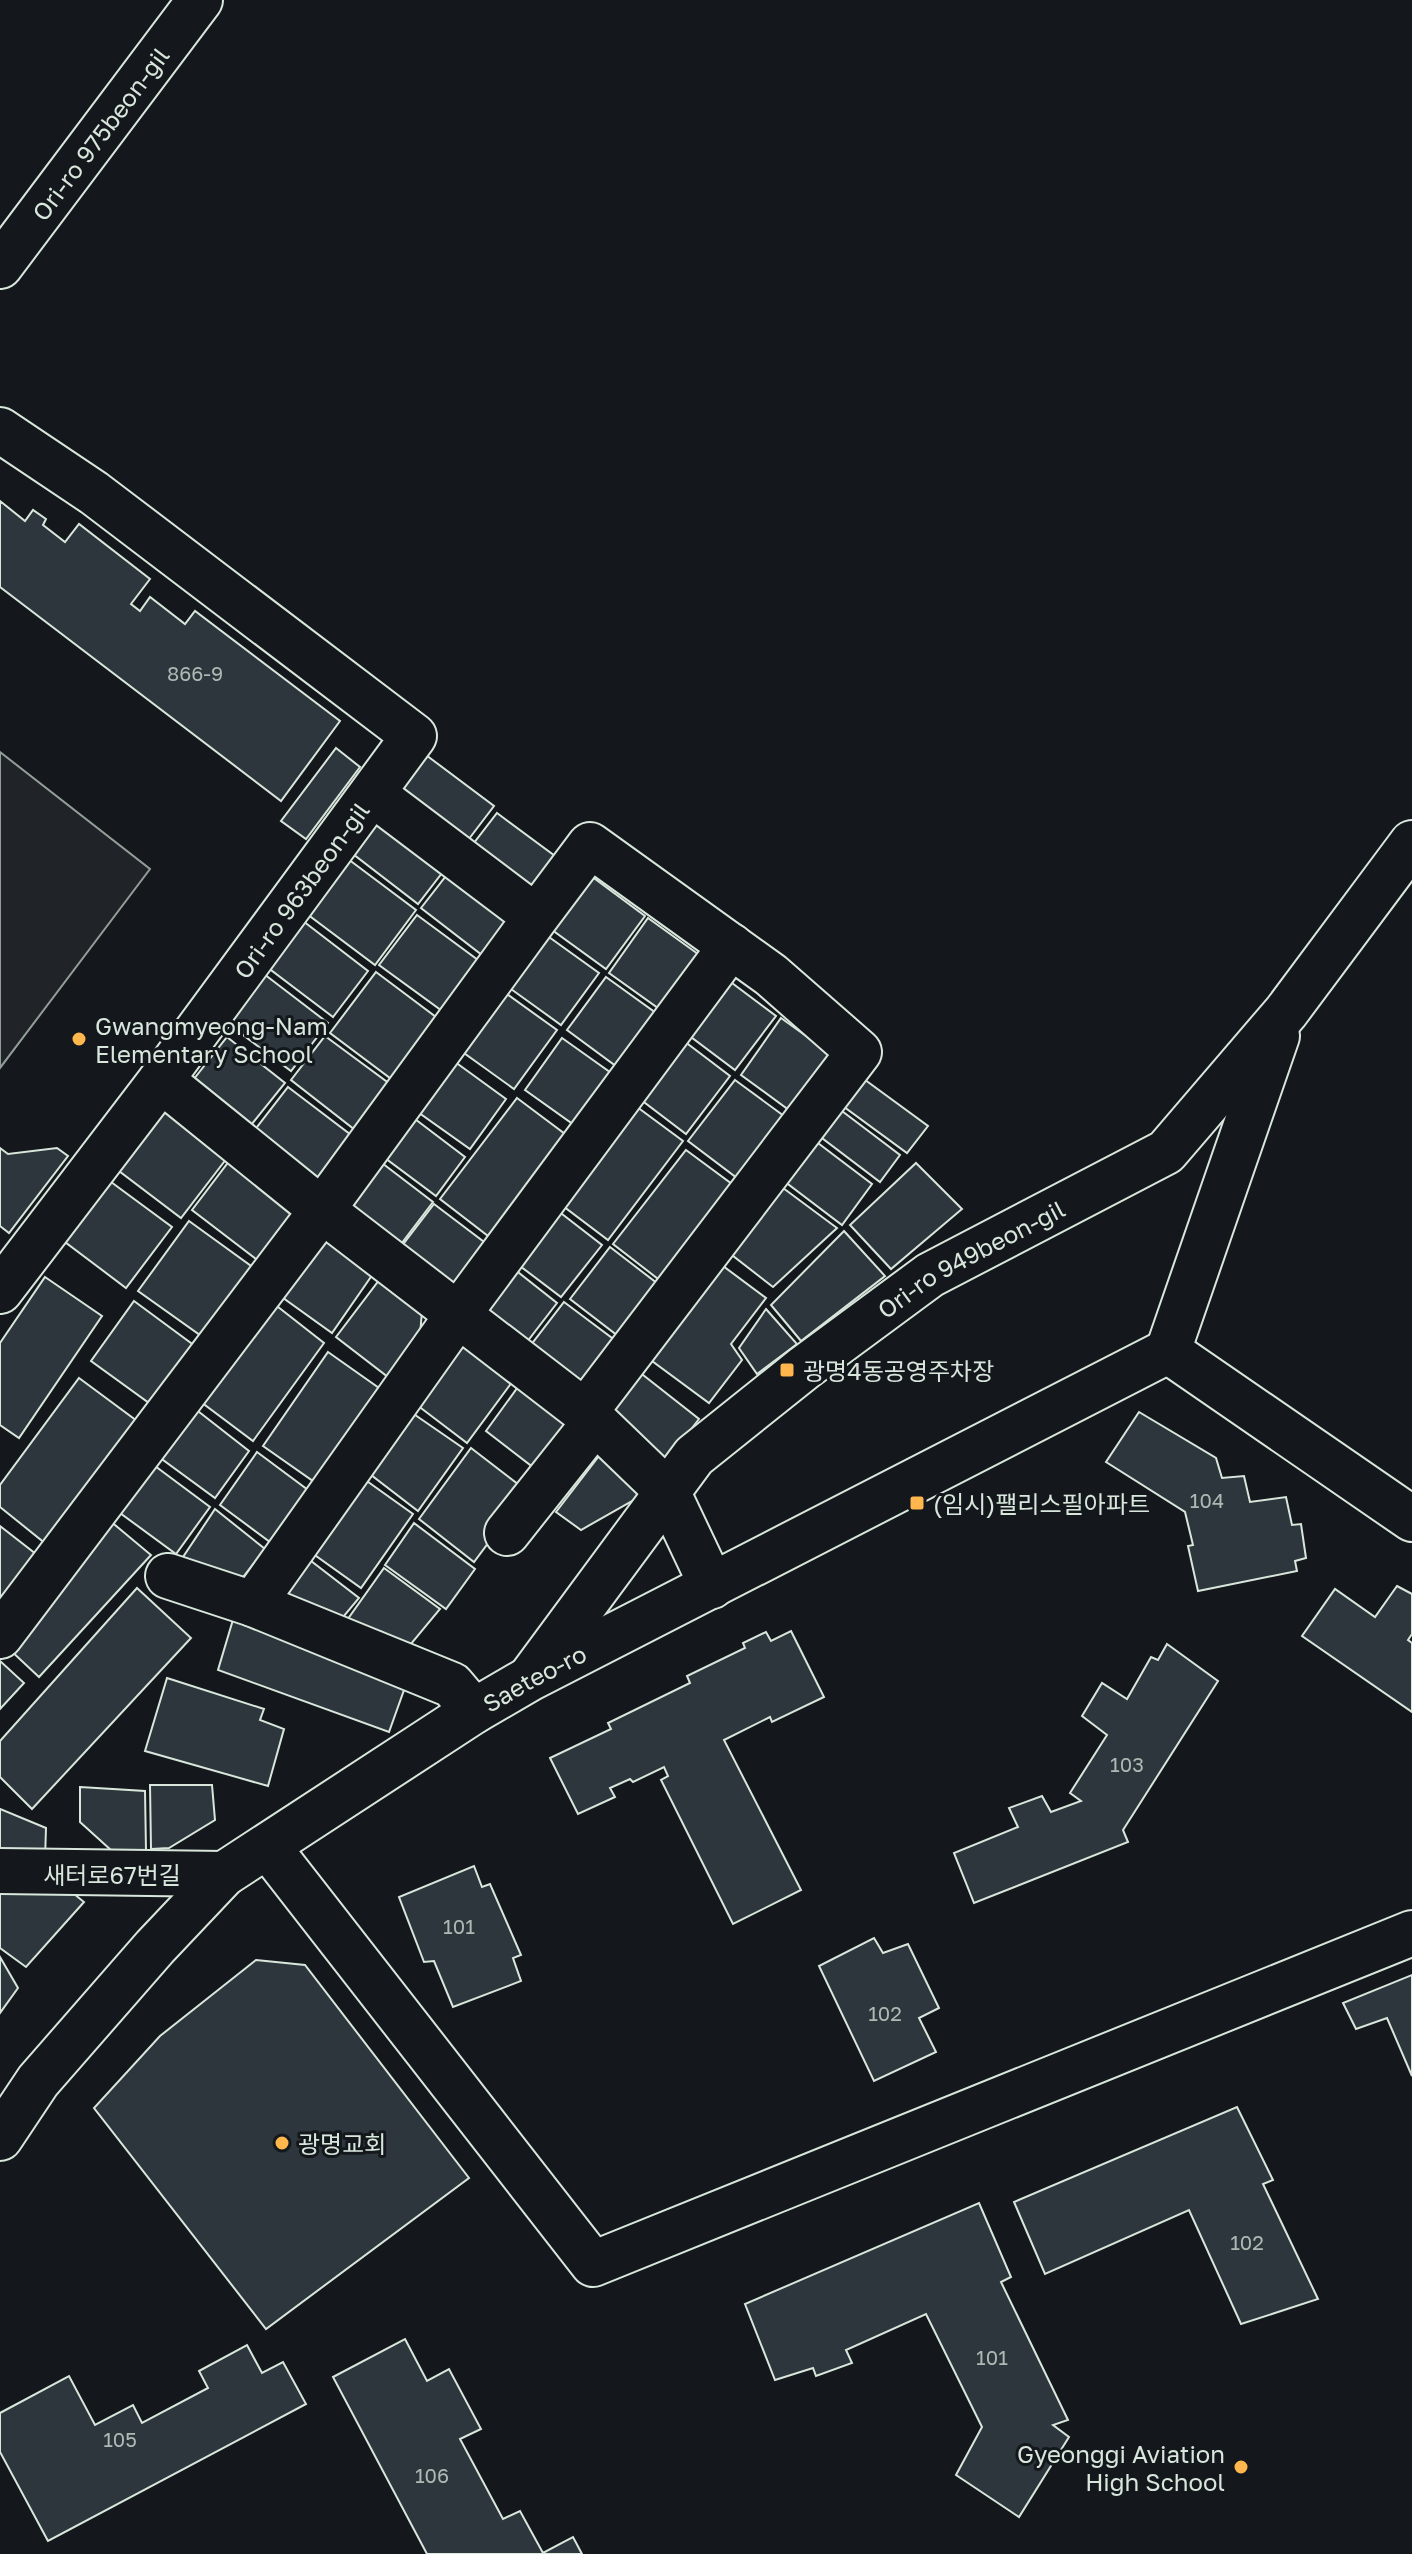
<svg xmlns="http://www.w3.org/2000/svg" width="1412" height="2554" font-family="'Golos Text','Noto Sans KR',sans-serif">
<rect width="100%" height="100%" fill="#14181c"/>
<!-- green -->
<path fill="#202428" stroke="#939e99" stroke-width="2" d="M0,752L150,869L0,1068Z"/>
<!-- building -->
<g fill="#2c363c" stroke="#d8e6dc" stroke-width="2">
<path d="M0,501L25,521L33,510L46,519L43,525L65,542L79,524L150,579L131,604L140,611L150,597L185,624L195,611L340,721L281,801L0,587Z"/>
<path d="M336,748L360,767L306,839L281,821Z"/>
<path d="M426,755L494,806L462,848L401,788Z"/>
<path d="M497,813L555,856L526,895L467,852Z"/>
<path d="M384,814L449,864L418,904L353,854Z"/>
<path d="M348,859L416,910L375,965L307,914Z"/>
<path d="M453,867L513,915L482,955L421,908Z"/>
<path d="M587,873L645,916L606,969L548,927Z"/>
<path d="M417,915L482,963L445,1013L379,965Z"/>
<path d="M648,918L698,954L700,964L665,1013L609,973Z"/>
<path d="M303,921L368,971L333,1017L267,967Z"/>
<path d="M542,932L599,973L561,1025L504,984Z"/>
<path d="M376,972L444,1023L398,1084L330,1033Z"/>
<path d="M264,974L328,1023L291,1071L227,1023Z"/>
<path d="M606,977L663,1018L624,1072L567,1030Z"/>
<path d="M724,977L776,1016L735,1070L683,1031Z"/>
<path d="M500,989L557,1030L514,1089L457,1048Z"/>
<path d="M781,1018L834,1056L793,1113L741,1075Z"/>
<path d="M325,1036L394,1087L359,1133L291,1080Z"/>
<path d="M227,1037L285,1083L247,1130L190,1084Z"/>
<path d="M562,1038L614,1075L577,1127L525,1090Z"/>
<path d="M680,1038L730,1076L686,1134L636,1096Z"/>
<path d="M451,1059L506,1099L470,1149L415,1110Z"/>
<path d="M857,1074L928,1126L907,1153L836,1101Z"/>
<path d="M735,1080L788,1119L741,1181L688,1141Z"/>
<path d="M288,1087L355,1138L316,1188L250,1136Z"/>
<path d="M517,1098L569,1137L492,1239L440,1199Z"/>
<path d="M633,1104L683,1141L608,1240L559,1203Z"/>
<path d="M834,1105L900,1155L880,1182L814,1132Z"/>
<path d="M164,1111L227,1158L181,1218L119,1171Z"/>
<path d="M411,1116L465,1157L436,1196L381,1155Z"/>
<path d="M810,1137L872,1184L842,1225L780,1178Z"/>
<path d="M0,1148L8,1154L57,1148L68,1156L9,1233L0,1226Z"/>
<path d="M686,1150L736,1187L662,1282L613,1244Z"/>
<path d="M230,1160L299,1212L260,1262L192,1210Z"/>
<path d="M378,1160L433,1202L398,1248L343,1206Z"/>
<path d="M916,1163L962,1209L891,1269L850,1225Z"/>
<path d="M107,1179L172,1227L126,1288L61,1239Z"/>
<path d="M779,1185L837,1228L773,1287L728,1252Z"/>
<path d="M434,1204L492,1248L461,1289L398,1251Z"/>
<path d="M553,1207L602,1245L561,1297L512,1260Z"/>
<path d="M189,1221L258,1271L207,1340L138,1291Z"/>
<path d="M325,1231L375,1271L332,1333L279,1295Z"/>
<path d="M844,1231L885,1276L801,1341L771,1305Z"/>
<path d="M610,1247L662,1287L622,1339L570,1299Z"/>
<path d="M719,1263L766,1298L731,1344L742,1360L709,1403L648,1358Z"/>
<path d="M509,1265L557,1303L523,1347L474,1310Z"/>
<path d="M45,1277L102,1316L19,1438L0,1425V1343Z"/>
<path d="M380,1279L422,1311L420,1335L388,1377L336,1337Z"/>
<path d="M134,1301L199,1349L156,1408L91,1361Z"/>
<path d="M564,1302L616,1341L582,1385L524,1354Z"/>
<path d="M273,1303L324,1343L253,1441L201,1402Z"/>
<path d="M766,1309L797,1344L757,1374L739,1348Z"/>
<path d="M469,1338L518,1374L467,1443L409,1399Z"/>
<path d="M328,1352L379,1388L313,1481L263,1446Z"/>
<path d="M638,1371L699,1419L667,1460L606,1412Z"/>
<path d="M79,1378L137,1421L46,1544L0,1507V1485Z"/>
<path d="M523,1380L577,1420L538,1471L486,1431Z"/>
<path d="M194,1408L249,1451L215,1498L159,1457Z"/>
<path d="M405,1408L463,1448L418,1511L362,1468Z"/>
<path d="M1139,1412L1216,1458L1222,1478L1244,1476L1250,1502L1286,1497L1292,1525L1301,1524L1306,1558L1295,1561L1297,1571L1198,1591L1188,1546L1193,1545L1185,1512L1106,1462Z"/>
<path d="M471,1448L527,1491L474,1562L419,1519Z"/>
<path d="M257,1452L308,1490L270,1542L220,1505Z"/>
<path d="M599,1456L646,1493L581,1530L556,1512Z"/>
<path d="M155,1466L210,1507L176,1554L120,1513Z"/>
<path d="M357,1474L413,1514L361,1588L305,1548Z"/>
<path d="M215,1509L265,1549L240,1581L181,1560Z"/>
<path d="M109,1520L151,1555L39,1677L9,1649Z"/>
<path d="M414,1523L475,1569L446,1609L385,1565Z"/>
<path d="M0,1526L41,1558L0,1613Z"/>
<path d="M302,1554L359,1598L334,1628L274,1590Z"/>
<path d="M384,1568L440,1609L406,1650L382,1632L374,1644L345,1623Z"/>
<path d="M1397,1586L1412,1594V1634L1408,1640L1412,1643V1712L1302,1636L1335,1589L1375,1617Z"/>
<path d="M137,1588L191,1638L32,1809L0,1777V1741Z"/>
<path d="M235,1613L409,1676L389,1732L218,1670Z"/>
<path d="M791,1631L824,1697L772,1722L770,1717L724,1740L801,1890L733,1924L661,1780L668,1776L664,1767L633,1782L630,1779L610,1788L615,1797L578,1814L550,1758L611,1729L608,1723L690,1683L687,1676L745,1648L743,1643L766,1632L771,1641Z"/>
<path d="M1167,1644L1218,1681L1123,1830L1128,1842L974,1903L954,1853L1018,1827L1009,1808L1042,1796L1051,1812L1081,1801L1070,1793L1107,1735L1082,1716L1102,1683L1127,1699L1151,1657L1158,1660Z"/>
<path d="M0,1661L24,1683L0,1709Z"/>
<path d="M167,1678L264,1709L260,1720L284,1729L268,1786L145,1751Z"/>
<path d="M150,1785H212L215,1820L169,1848L151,1849Z"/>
<path d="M80,1787L145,1791L146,1851H112L80,1822Z"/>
<path d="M0,1809L46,1828L45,1860L0,1855Z"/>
<path d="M474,1866L482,1887L490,1884L521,1955L513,1958L521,1981L453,2007L434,1961L424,1962L399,1897Z"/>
<path d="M8,1885H63L84,1902L26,1967L0,1948V1893Z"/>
<path d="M874,1938L883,1953L908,1944L939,2008L919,2018L936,2052L874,2081L819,1966Z"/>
<path d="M0,1957L18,1988L0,2013Z"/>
<path d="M256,1960L305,1965L469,2178L266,2329L94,2108L160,2036Z"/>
<path d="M1412,1975V2076L1387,2018L1356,2029L1343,2003Z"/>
<path d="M1237,2107L1273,2180L1263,2184L1318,2299L1241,2324L1189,2210L1045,2274L1014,2202Z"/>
<path d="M979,2203L1011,2277L1001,2282L1068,2420L1053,2425L1069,2437L1019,2517L956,2475L982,2427L926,2314L846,2350L852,2363L816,2376L813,2368L775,2380L745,2304Z"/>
<path d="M405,2339L427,2381L449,2369L481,2429L460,2439L503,2519L520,2511L543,2553L573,2537L582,2554H427L333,2377Z"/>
<path d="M247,2345L262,2373L283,2362L306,2404L48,2541L0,2452V2413L69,2376L95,2425L133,2405L142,2423L208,2388L199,2371Z"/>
</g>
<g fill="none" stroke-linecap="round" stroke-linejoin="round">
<!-- minor casing -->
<g stroke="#d8e6dc" stroke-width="48">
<g id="minor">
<path id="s1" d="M0,266L200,0"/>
<path d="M0,430L94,493L414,736L161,1080L0,1291"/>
<path d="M373,794L536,917L590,845L771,975L859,1052L585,1412L322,1210L536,917"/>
<path d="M1168,1351L1277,1036"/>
<path d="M1168,1351L1412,1519"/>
<path d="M585,1412L667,1491L712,1586"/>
<path d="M507,1533L595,1422"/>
<path d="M168,1576L253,1604L457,1316L731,946"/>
<path d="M253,1604L452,1685L474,1711"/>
<path d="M0,1636L322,1210L161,1080"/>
<path id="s2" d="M533,1674L694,1456L804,1368L930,1275L1166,1152L1286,1012L1412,843"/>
<path d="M268,1847L593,2264L1412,1933"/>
<path d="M0,1871L224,1874"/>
<path id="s3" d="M0,2138L38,2081L155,1947L224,1874L474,1711L529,1679L1168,1351"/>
</g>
</g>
<!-- minor -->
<use href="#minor" stroke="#14181c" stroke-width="44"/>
</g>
<!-- markers -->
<g fill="#ffb74d" stroke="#14181c" stroke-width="3">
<circle cx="79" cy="1039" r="8"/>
<rect x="779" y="1362" width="16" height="16" rx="4"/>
<rect x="909" y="1495" width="16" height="16" rx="4"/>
<circle cx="282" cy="2143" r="8"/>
<circle cx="1241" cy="2467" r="8"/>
</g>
<g text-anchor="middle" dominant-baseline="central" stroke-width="6" stroke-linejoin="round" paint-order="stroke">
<!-- number labels -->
<g font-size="20" fill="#adbab4">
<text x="195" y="673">866-9</text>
<text x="1207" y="1500">104</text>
<text x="1127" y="1764">103</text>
<text x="459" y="1926">101</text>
<text x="885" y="2013">102</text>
<text x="1247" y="2242">102</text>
<text x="992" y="2357">101</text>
<text x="120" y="2439">105</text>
<text x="432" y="2475">106</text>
</g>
<!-- street labels -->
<g font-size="24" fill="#d8e6dc" stroke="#14181c">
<text stroke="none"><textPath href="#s1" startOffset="166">Ori-ro 975beon-gil</textPath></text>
<text transform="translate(301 890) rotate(-54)">Ori-ro 963beon-gil</text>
<text stroke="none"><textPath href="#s2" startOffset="612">Ori-ro 949beon-gil</textPath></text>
<text stroke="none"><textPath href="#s3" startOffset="714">Saeteo-ro</textPath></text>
<text x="112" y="1874">새터로67번길</text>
</g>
<!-- poi labels -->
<g font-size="24" fill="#d8e6dc" stroke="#14181c" text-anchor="start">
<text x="95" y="1025">Gwangmyeong-Nam<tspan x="95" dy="28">Elementary School</tspan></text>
<text x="803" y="1370">광명4동공영주차장</text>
<text x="933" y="1503">(임시)팰리스필아파트</text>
<text x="298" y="2143">광명교회</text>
<text x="1225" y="2453" text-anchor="end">Gyeonggi Aviation<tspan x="1225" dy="28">High School</tspan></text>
</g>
</g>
</svg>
